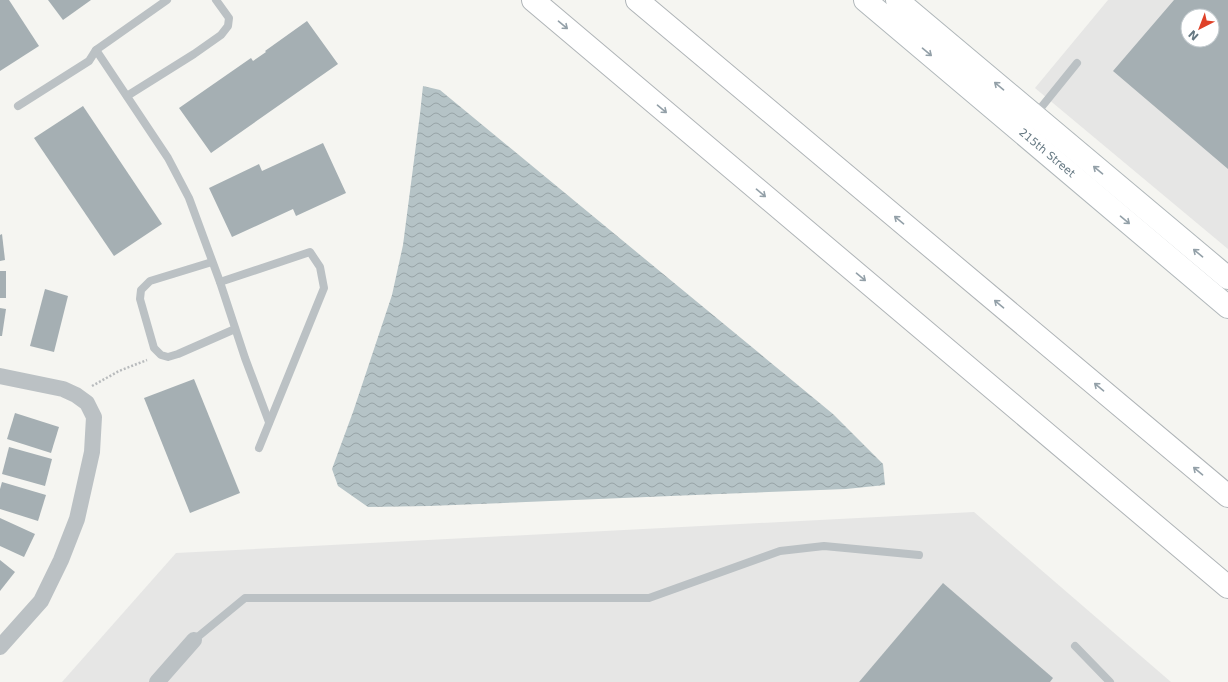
<svg xmlns="http://www.w3.org/2000/svg" width="1228" height="682" font-family="'DejaVu Sans',sans-serif">
<defs>
<pattern id="water-waves" width="16" height="10" patternUnits="userSpaceOnUse"><rect width="16" height="10" fill="#b5c3c6"/><path d="M0 5q4-4 8 0t8 0" fill="none" stroke="#97a3a6"/></pattern>
</defs>
<rect width="100%" height="100%" fill="#f5f5f1"/>
<!-- built -->
<g fill="#e6e6e5" fill-rule="evenodd">
<path d="M1108,0H1228V249L1035,88ZM1188,16H1212V40H1188Z"/>
<path d="M974,512L1171,682H62L176,553Z"/>
</g>
<!-- water -->
<path fill="url(#water-waves)" d="M423,86L440,90L833,414L883,464L885,485L846,489L719,494L429,506L368,507L338,486L332,469L353,412L392,295L403,245L420,114Z"/>
<!-- building -->
<g fill="#a5afb3" fill-rule="evenodd">
<path d="M0,0H9L39,46L0,71Z"/>
<path d="M48,0H91L63,20Z"/>
<path d="M1174,0H1228V169L1113,71ZM1188,16H1212V40H1188Z"/>
<path d="M307,21L338,64L211,153L179,108L251,58L253,61L266,52L265,51Z"/>
<path d="M83,106L162,224L114,256L34,138Z"/>
<path d="M323,143L346,193L296,216L293,209L232,237L209,188L259,164L262,171Z"/>
<path d="M2,234L5,260L0,261V235Z"/>
<rect x="0" y="271" width="6" height="27"/>
<path d="M45,289L68,296L54,352L30,346Z"/>
<path d="M0,308L6,309L2,336H0Z"/>
<path d="M194,379L240,493L190,513L144,398Z"/>
<path d="M15,413L59,427L51,453L7,439Z"/>
<path d="M9,447L52,459L45,486L2,474Z"/>
<path d="M2,482L46,495L38,521L0,509V489Z"/>
<path d="M0,518L35,534L24,557L0,546Z"/>
<path d="M0,560L15,572L0,591Z"/>
<path d="M943,583L1053,678L1050,682H859Z"/>
</g>
<g fill="none" stroke-linecap="round" stroke-linejoin="round">
<!-- secondary casing -->
<g stroke="#b0b7ba" stroke-width="24">
<g id="secondary">
<path d="M865,0L1228,307"/>
<path d="M897,0L1228,278"/>
</g>
</g>
<!-- highway casing -->
<g stroke="#afb4b7" stroke-width="24">
<g id="highway">
<path d="M533,0L1228,587"/>
<path d="M637,0L1228,496"/>
</g>
</g>
<!-- path -->
<path stroke="#b8bbbd" stroke-width="2.5" stroke-dasharray="2 2" stroke-linecap="butt" d="M92,386L119,371L147,360"/>
<!-- lane -->
<g stroke="#bbc1c4" stroke-width="8">
<path d="M96,50L168,158L189,198L220,282L245,358L269,422"/>
<path d="M127,96L194,54L221,35L228,26L229,18L216,0"/>
<path d="M18,106L89,61L96,50L167,0"/>
<path d="M1035,115L1077,63"/>
<path d="M212,262L150,281L141,290L140,299L154,348L161,355L168,357L178,354L235,329"/>
<path d="M220,282L310,252L320,267L324,288L259,448"/>
<path d="M194,640L245,598H649L780,551L824,546L919,555"/>
<path d="M1075,646L1110,682"/>
</g>
<!-- street -->
<g stroke="#bbc1c4" stroke-width="16">
<path d="M0,376L63,389L76,395L87,403L94,417L92,452L77,519L61,560L41,601L0,647"/>
<path d="M157,682L194,640"/>
</g>
<!-- secondary -->
<use href="#secondary" stroke="#fff" stroke-width="22"/>
<!-- highway -->
<use href="#highway" stroke="#fff" stroke-width="22"/>
</g>
<!-- one-way arrows -->
<defs><path id="oneway-shaft" d="M-6 0H5M1.5-3L5.5 0L1.5 3" fill="none" stroke-width="1.6" stroke-linecap="round" stroke-linejoin="round"/></defs>
<g stroke="#93a0a8">
<use href="#oneway-shaft" transform="translate(563 25) rotate(40)"/>
<use href="#oneway-shaft" transform="translate(927 52) rotate(40)"/>
<use href="#oneway-shaft" transform="translate(999 86) rotate(-140)"/>
<use href="#oneway-shaft" transform="translate(662 109) rotate(40)"/>
<use href="#oneway-shaft" transform="translate(1098 170) rotate(-140)"/>
<use href="#oneway-shaft" transform="translate(761 193) rotate(40)"/>
<use href="#oneway-shaft" transform="translate(899 220) rotate(-140)"/>
<use href="#oneway-shaft" transform="translate(1125 220) rotate(40)"/>
<use href="#oneway-shaft" transform="translate(1198 253) rotate(-140)"/>
<use href="#oneway-shaft" transform="translate(861 277) rotate(40)"/>
<use href="#oneway-shaft" transform="translate(999 304) rotate(-140)"/>
<use href="#oneway-shaft" transform="translate(1099 387) rotate(-140)"/>
<use href="#oneway-shaft" transform="translate(1198 471) rotate(-140)"/>
</g>
<g text-anchor="middle" dominant-baseline="central" stroke-width="4" stroke-linejoin="round" paint-order="stroke">
<!-- street labels -->
<g font-size="11" fill="#657882" stroke="#fff">
<text transform="translate(1047 153) rotate(40)">215th Street</text>
</g>
</g>
<!-- north arrow -->
<g transform="translate(1200 28) rotate(222)"><circle r="19" fill="#ffffff" stroke="#c1c9cd"/>
<path d="M0-3L7 15L0 10L-7 15Z" fill="#df4128"/>
<text y="-6" font-size="11" font-weight="bold" text-anchor="middle" fill="#657882">N</text>
</g>
</svg>
